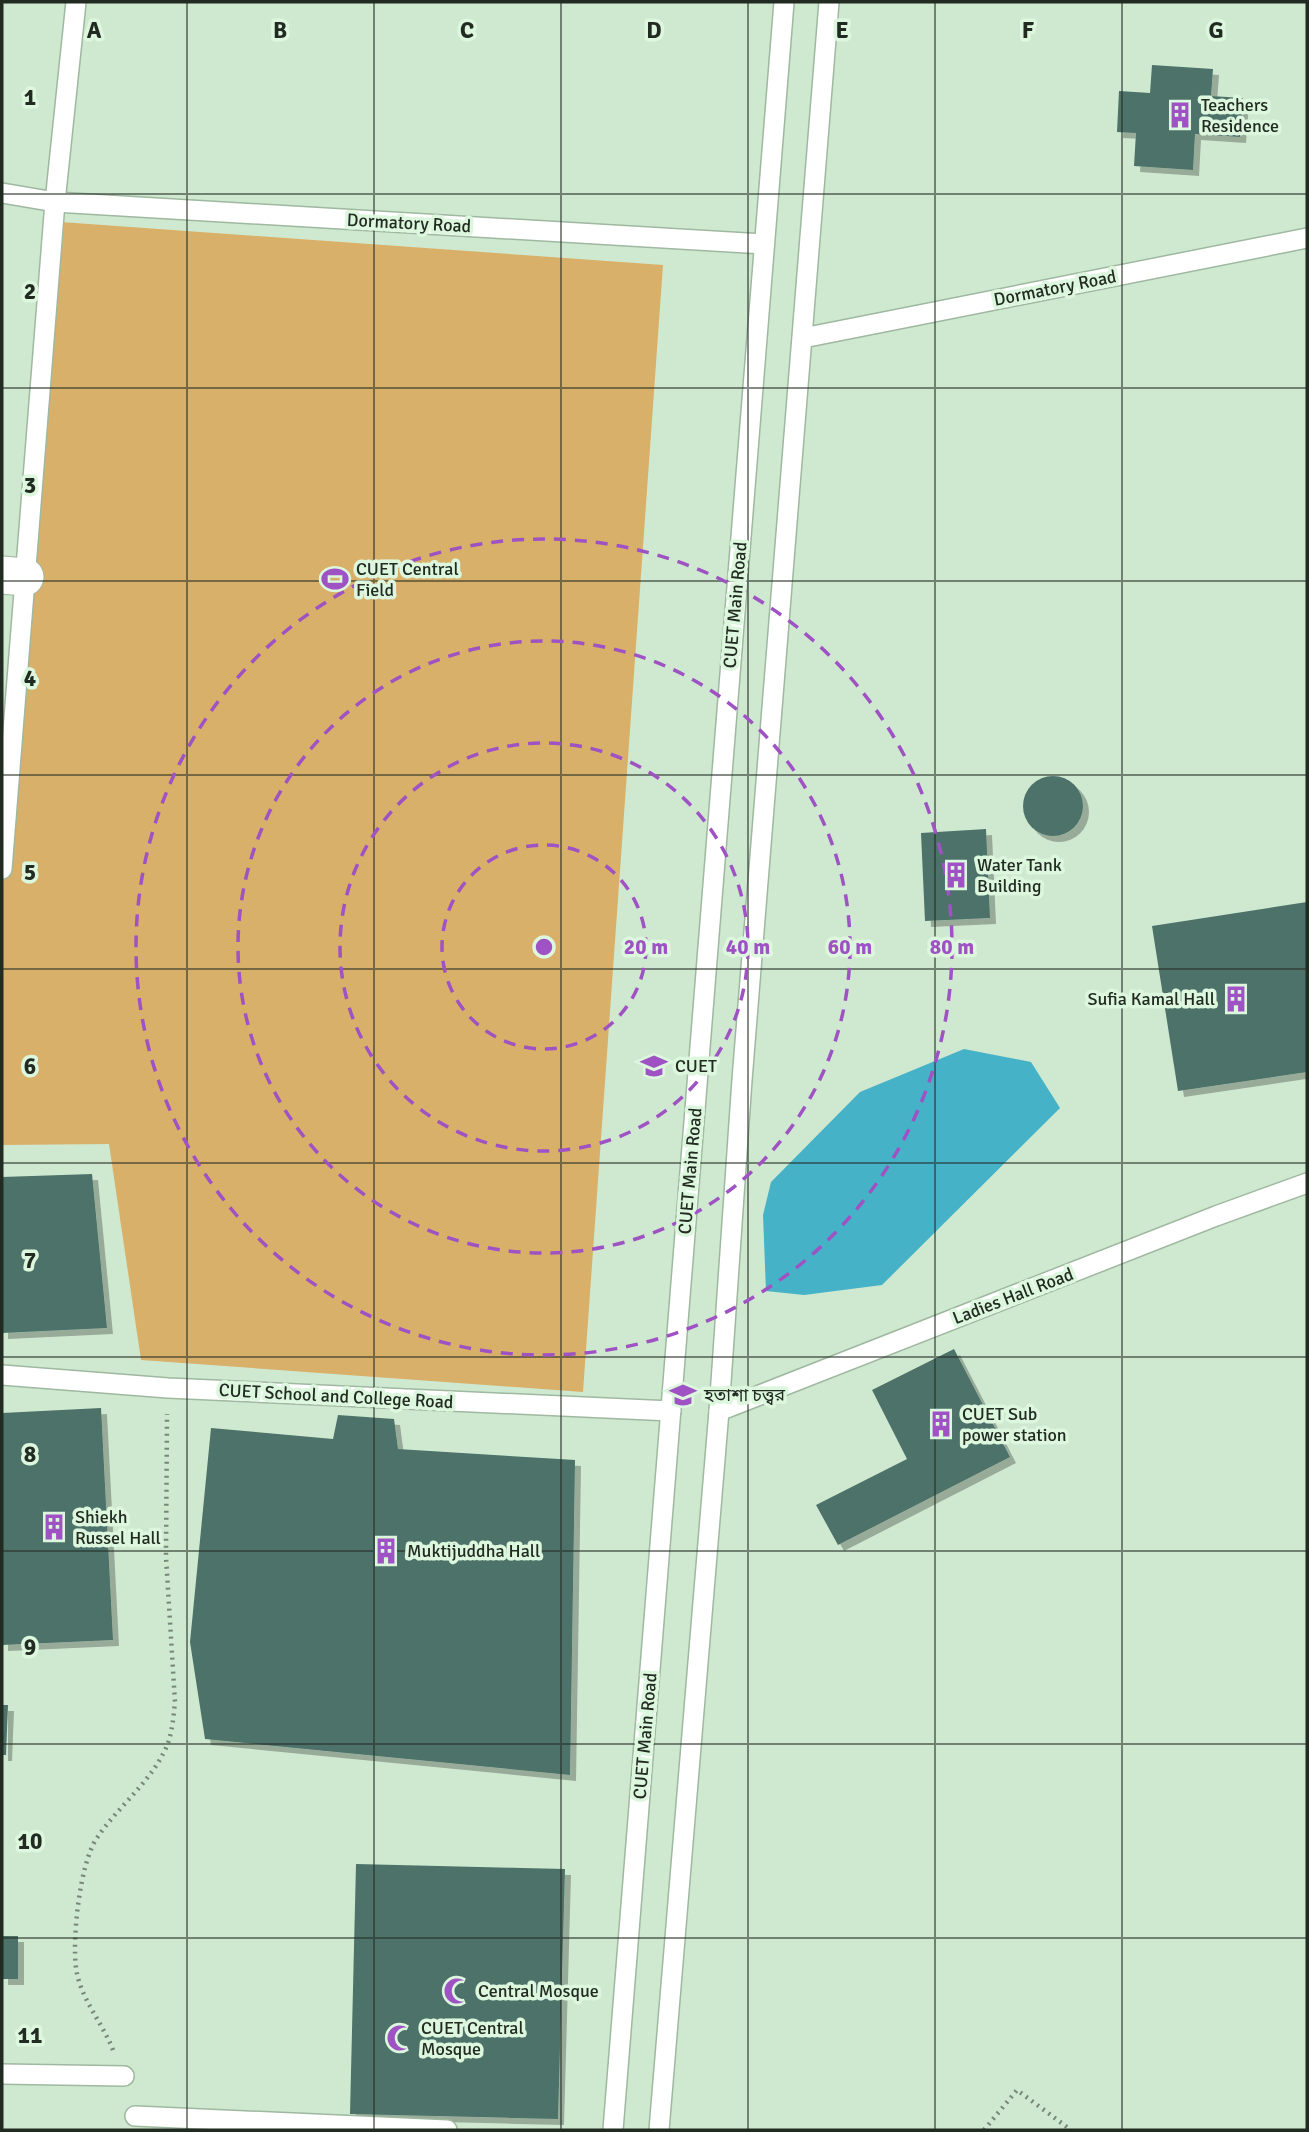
<svg xmlns="http://www.w3.org/2000/svg" width="1309" height="2132" font-family="Signika,'Noto Sans Bengali',sans-serif">
<defs>
<filter id="shadow"><feDropShadow dx="6" dy="6" stdDeviation="0" flood-color="#0004"/></filter>
</defs>
<rect width="100%" height="100%" fill="#cfe9d0"/>
<!-- green -->
<path fill="#d9b069" d="M61,222L663,265L583,1392L141,1360L109,1144L2,1145V894Z"/>
<!-- water -->
<path fill="#46b2c7" d="M964,1049L1031,1062L1060,1108L882,1285L804,1295L766,1291L763,1215L771,1182L860,1092Z"/>
<!-- building -->
<g fill="#4d726a" filter="url(#shadow)">
<path d="M1152,65L1213,69L1211,96L1243,98L1240,137L1195,134L1193,170L1134,166L1136,133L1117,132L1119,91L1150,93Z"/>
<circle cx="1053" cy="806" r="30"/>
<path d="M986,829L990,918L925,921L921,833Z"/>
<path d="M1307,902V1072L1178,1091L1152,926Z"/>
<path d="M92,1174L107,1328L2,1333V1177Z"/>
<path d="M954,1349L1010,1457L838,1545L816,1505L907,1459L872,1390Z"/>
<path d="M101,1408L113,1640L2,1645V1413Z"/>
<path d="M338,1415L394,1419L398,1449L575,1460L570,1775L205,1739L190,1642L211,1428L333,1439Z"/>
<path d="M2,1705H8L6,1755H2Z"/>
<path d="M356,1864L565,1869L558,2119L350,2114Z"/>
<rect x="2" y="1936" width="16" height="43"/>
</g>
<g fill="none" stroke-linecap="round" stroke-linejoin="round">
<!-- service casing -->
<g stroke="#9fb8a0" stroke-width="22">
<g id="service">
<path d="M2,193L55,202L764,244"/>
<path d="M803,338L1307,238"/>
<path d="M2,869L55,202L76,2"/>
<path d="M2,1375L168,1388L671,1411"/>
<path d="M719,1411L1216,1216L1307,1183"/>
<path d="M2,2074L124,2076"/>
<path d="M135,2116L447,2130"/>
<path d="M613,2130L784,2"/>
<path d="M659,2130L719,1411L742,1080L829,2"/>
</g>
</g>
<!-- minor casing -->
<g stroke="#9fb8a0" stroke-width="39">
<path id="minor" d="M2,575L25,577"/>
</g>
<!-- path -->
<g stroke="#768777" stroke-width="4.5" stroke-dasharray="2 5" stroke-linecap="butt">
<path d="M113,2050C102,2022 80,1998 76,1968C72,1938 80,1862 97,1838C116,1809 147,1785 163,1754C172,1738 173,1720 175,1702L166,1557L167,1414"/>
<path d="M984,2130L1017,2090L1071,2130"/>
</g>
<!-- service -->
<use href="#service" stroke="#fff" stroke-width="19"/>
<!-- minor -->
<use href="#minor" stroke="#fff" stroke-width="37"/>
</g>
<!-- grid -->
<path fill="none" stroke="#222b22" stroke-width="2" stroke-opacity="0.55" d="M187,2V2130M374,2V2130M561,2V2130M748,2V2130M935,2V2130M1122,2V2130M2,194H1307M2,388H1307M2,581H1307M2,775H1307M2,969H1307M2,1163H1307M2,1357H1307M2,1551H1307M2,1744H1307M2,1938H1307"/>
<!-- distance rings -->
<g fill="none" stroke="#9f52c3" stroke-width="3.5" stroke-dasharray="12 9">
<circle cx="544" cy="947" r="102"/>
<circle cx="544" cy="947" r="204"/>
<circle cx="544" cy="947" r="306"/>
<circle cx="544" cy="947" r="408"/>
</g>
<!-- icons -->
<defs>
<g id="building-bare" transform="scale(2.1)"><path d="M-4-6H4V6H1V3H-1V6H-4ZM-2.5-4.3h1.7v1.8h-1.7ZM.8-4.3h1.7v1.8H.8ZM-2.5-1h1.7V.8h-1.7ZM.8-1h1.7V.8H.8Z" fill="#9f52c3" stroke="#dcf7dd" stroke-width="2.5" paint-order="stroke"/></g>
<g id="stadium-bare" transform="scale(2.1)"><path d="M0-5a6.5 5 0 1 0 0 10a6.5 5 0 1 0 0-10ZM-3.5-1.8h7v3.6h-7Z" fill="#9f52c3" stroke="#dcf7dd" stroke-width="2.5" paint-order="stroke"/></g>
<g id="university-bare" transform="scale(2.1)"><path d="M0-5L7-2L0 1L-7-2ZM-4 1L0 2.5L4 1V4Q0 6-4 4Z" fill="#9f52c3" stroke="#dcf7dd" stroke-width="2.5" paint-order="stroke"/></g>
<g id="mosque-bare" transform="scale(2.1)"><path d="M3.5-4.9A6 6 0 1 0 3.5 4.9A5 5 0 1 1 3.5-4.9Z" fill="#9f52c3" stroke="#dcf7dd" stroke-width="2.5" paint-order="stroke"/></g>
</defs>
<g fill-rule="evenodd">
<use href="#building-bare" x="1180" y="115"/>
<use href="#stadium-bare" x="335" y="579"/>
<use href="#building-bare" x="956" y="875"/>
<use href="#building-bare" x="1236" y="999"/>
<use href="#university-bare" x="654" y="1066"/>
<use href="#university-bare" x="683" y="1395"/>
<use href="#building-bare" x="941" y="1424"/>
<use href="#building-bare" x="54" y="1527"/>
<use href="#building-bare" x="386" y="1551"/>
<use href="#mosque-bare" x="457" y="1991"/>
<use href="#mosque-bare" x="400" y="2038"/>
</g>
<g text-anchor="middle" dominant-baseline="central" stroke-width="7" stroke-linejoin="round" paint-order="stroke">
<!-- poi labels -->
<g font-size="18" fill="#222b22" stroke="#dcf7dd" text-anchor="start">
<text x="1201" y="105">Teachers<tspan x="1201" dy="21">Residence</tspan></text>
<text x="356" y="569">CUET Central<tspan x="356" dy="21">Field</tspan></text>
<text x="977" y="865">Water Tank<tspan x="977" dy="21">Building</tspan></text>
<text x="1215" y="999" text-anchor="end">Sufia Kamal Hall</text>
<text x="675" y="1066">CUET</text>
<text x="704" y="1395">হতাশা চত্ত্বর</text>
<text x="962" y="1414">CUET Sub<tspan x="962" dy="21">power station</tspan></text>
<text x="75" y="1517">Shiekh<tspan x="75" dy="21">Russel Hall</tspan></text>
<text x="407" y="1551">Muktijuddha Hall</text>
<text x="478" y="1991">Central Mosque</text>
<text x="421" y="2028">CUET Central<tspan x="421" dy="21">Mosque</tspan></text>
</g>
<!-- street labels -->
<g font-size="18" fill="#222b22" stroke="#dcf7dd">
<text transform="translate(409 223) rotate(3)">Dormatory Road</text>
<text transform="translate(1055 288) rotate(-11)">Dormatory Road</text>
<text transform="translate(735 605) rotate(-85)">CUET Main Road</text>
<text transform="translate(690 1171) rotate(-85)">CUET Main Road</text>
<text transform="translate(1013 1296) rotate(-21)">Ladies Hall Road</text>
<text transform="translate(336 1396) rotate(3)">CUET School and College Road</text>
<text transform="translate(645 1736) rotate(-85)">CUET Main Road</text>
</g>
</g>
<g font-size="23" text-anchor="middle" font-weight="bold" fill="#222b22" stroke="#dcf7dd" stroke-width="7" stroke-linejoin="round" paint-order="stroke">
<text x="94" y="38">A</text>
<text x="280" y="38">B</text>
<text x="467" y="38">C</text>
<text x="654" y="38">D</text>
<text x="842" y="38">E</text>
<text x="1028" y="38">F</text>
<text x="1216" y="38">G</text>
<text x="30" y="105">1</text>
<text x="30" y="299">2</text>
<text x="30" y="493">3</text>
<text x="30" y="686">4</text>
<text x="30" y="880">5</text>
<text x="30" y="1074">6</text>
<text x="30" y="1268">7</text>
<text x="30" y="1462">8</text>
<text x="30" y="1655">9</text>
<text x="30" y="1849">10</text>
<text x="30" y="2043">11</text>
</g>
<circle cx="544" cy="947" r="10" fill="#9f52c3" stroke="#dcf7dd" stroke-width="3.5"/>
<g font-size="21" text-anchor="middle" font-weight="bold" fill="#9f52c3" stroke="#dcf7dd" stroke-width="7" stroke-linejoin="round" paint-order="stroke">
<text x="646" y="954">20 m</text>
<text x="748" y="954">40 m</text>
<text x="850" y="954">60 m</text>
<text x="952" y="954">80 m</text>
</g>
<!-- border -->
<rect width="1309" height="2132" fill="none" stroke="#222b22" stroke-width="7"/>
</svg>
